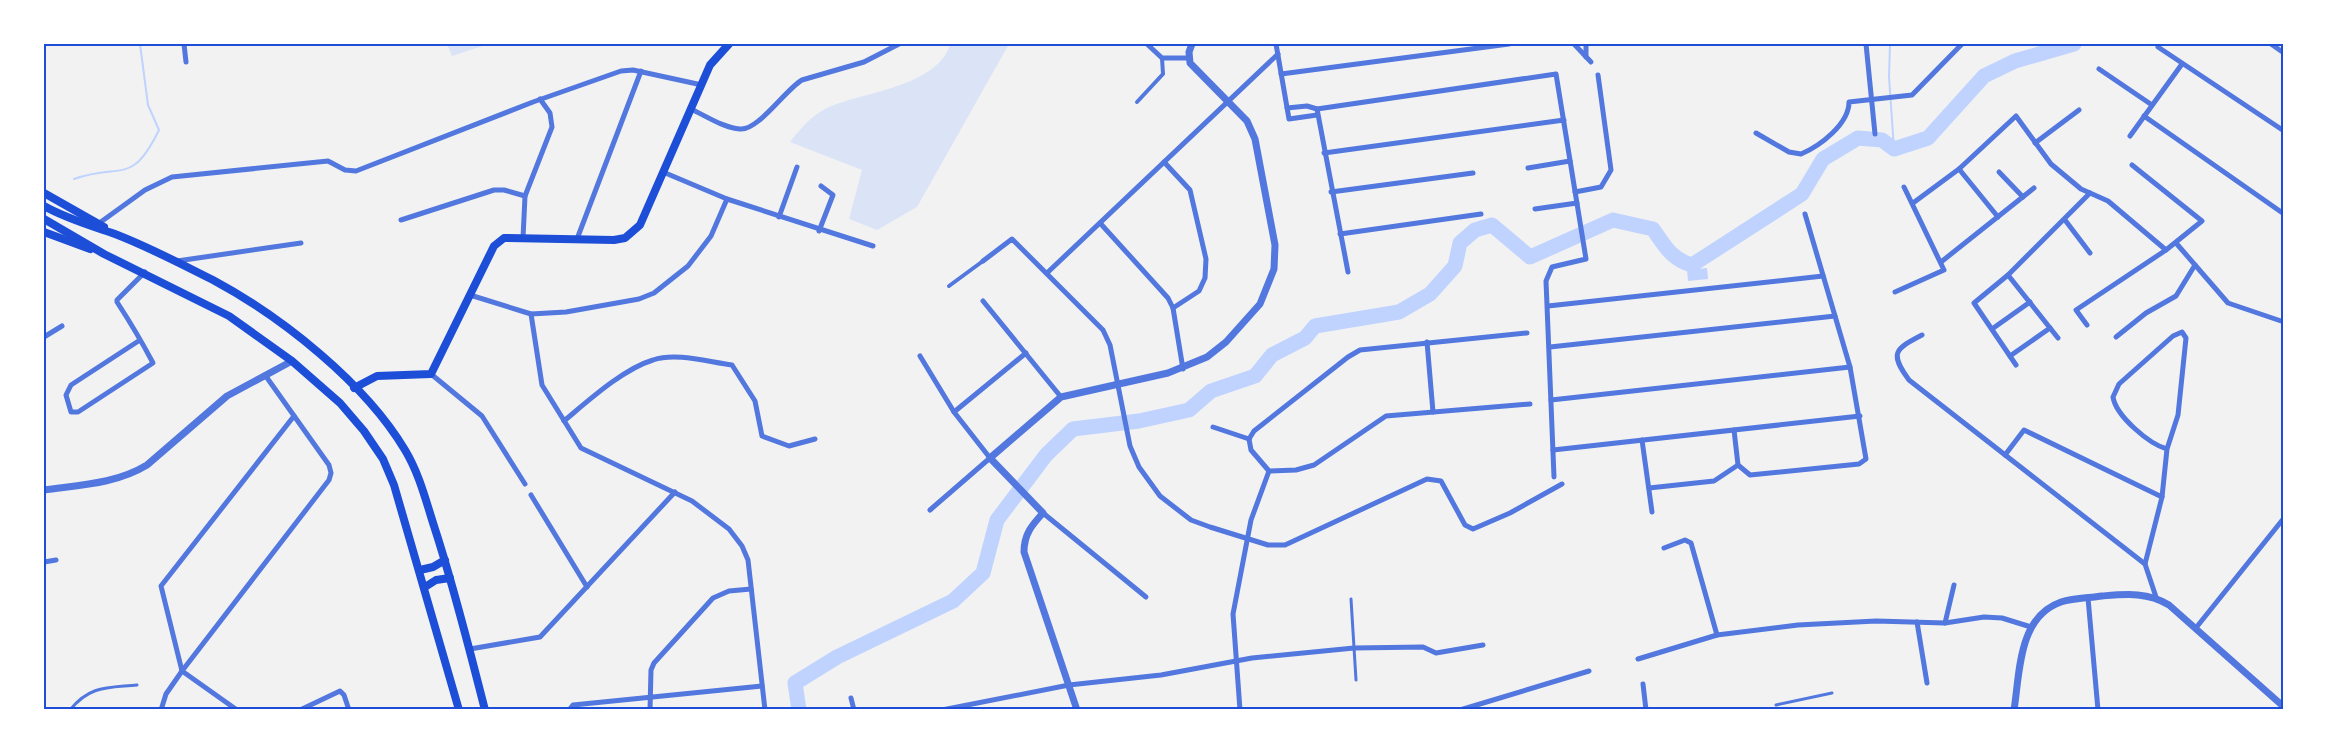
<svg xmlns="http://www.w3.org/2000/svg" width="2327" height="753" font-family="Quicksand,sans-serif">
<rect width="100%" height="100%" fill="#f2f2f2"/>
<!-- green -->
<g fill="#dbe4f7">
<path d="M447,44H489L452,56Z"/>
<path d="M950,44H1009L917,207L877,230L849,219L862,170L790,142C801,128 811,116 827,108C861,92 938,87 950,44Z"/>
</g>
<!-- water -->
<path fill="#bfd3fe" d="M1707,268L1708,279L1688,281L1687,270Z"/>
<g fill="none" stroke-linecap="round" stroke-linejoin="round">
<!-- stream -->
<g stroke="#bfd3fe" stroke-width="2">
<path d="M1890,44L1889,77L1894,149"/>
<path d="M74,179C122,162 131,187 159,130L148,105L140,44"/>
</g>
<!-- river -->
<path stroke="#bfd3fe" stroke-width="15" d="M799,710L795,683L837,657L953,601L983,573L997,520L1046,455L1073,429L1139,421L1189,410L1211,391L1255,376L1272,355L1305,338L1315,326L1399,312L1430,294L1455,266L1460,243L1475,230L1492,225L1530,257L1613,220L1653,229C1664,245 1672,260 1692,265L1802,194L1823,159L1858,138L1882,140L1894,149L1928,138L1984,76L2015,61L2074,44"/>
<!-- service -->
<g stroke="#5277de" stroke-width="3">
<path d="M1351,599L1356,680"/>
<path d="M1776,705L1832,693"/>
<path d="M70,710C90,685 108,688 137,685"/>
</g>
<!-- pedestrian -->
<g stroke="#5277de" stroke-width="4">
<path d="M1137,102L1163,74L1162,58"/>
<path d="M949,286L983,261"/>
<path d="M2284,431V432"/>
</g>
<!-- minor -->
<g stroke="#5277de" stroke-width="5">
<path d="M184,44L186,62"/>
<path d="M1147,44L1162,58H1189"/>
<path d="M1276,44L1289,119L1317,115"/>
<path d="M1574,44L1591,62"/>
<path d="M1586,44V57"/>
<path d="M1866,44L1875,134"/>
<path d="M2271,44L2284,53"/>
<path d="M2158,47L2284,131"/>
<path d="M2099,69L2152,105"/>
<path d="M1281,74L1509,44"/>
<path d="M1287,108L1307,106L1317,109L1556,74L1586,259L1552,267L1546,281L1554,477"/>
<path d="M691,109C706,116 724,128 740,129C758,131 785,90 802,80L864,62L899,44"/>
<path d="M1317,109L1348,272"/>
<path d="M2144,116L2284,214"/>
<path d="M1756,133L1789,152L1801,154C1820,146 1849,124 1849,102L1912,95L1962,44"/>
<path d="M2130,136L2182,64"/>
<path d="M2035,143L2079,110"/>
<path d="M1324,153L1564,120"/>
<path d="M1164,162L1190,190L1206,259L1205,278L1199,291L1173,308"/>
<path d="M1528,168L1570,161"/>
<path d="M1959,169L1998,217"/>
<path d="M663,172L727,199L873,246"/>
<path d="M1999,172L2023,197"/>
<path d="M1331,192L1473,173"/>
<path d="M1575,192L1601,187L1611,170L1598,75"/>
<path d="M1913,203L1959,169L2016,116L2051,164L2081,189L2108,201L2166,250"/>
<path d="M1535,209L1577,203"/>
<path d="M779,217L797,167"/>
<path d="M401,220L494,190H504L525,196"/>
<path d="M2065,220L2090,253"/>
<path d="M1100,223L1168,298L1173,308L1183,369"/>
<path d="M98,224L145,190L172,177L328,161L345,170L356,171L533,102L621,71L633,70L702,85"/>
<path d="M819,231L833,195L821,186"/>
<path d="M1340,234L1481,214"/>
<path d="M523,238L525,196L552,127L550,113L540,99"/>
<path d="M577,239L641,71"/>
<path d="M2176,243L2228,303L2284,322"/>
<path d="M177,261L301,243"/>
<path d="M983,261L1012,239L1103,330L1110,345L1130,446L1139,467L1160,496L1191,520L1210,527L1268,545H1285L1427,479L1441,481L1465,525L1473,529L1510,513L1562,484"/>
<path d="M1941,262L2034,188"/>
<path d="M1047,273L1278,54"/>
<path d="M2008,275L2058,338"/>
<path d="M1895,292L1944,270L1904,187"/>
<path d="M470,295L531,314L566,312L639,299L654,293L688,266L711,236L727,199"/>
<path d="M983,301L1061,397"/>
<path d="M1548,306L1823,276"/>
<path d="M531,314L542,385L581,448L692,501L729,529L742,546L748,560L765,710"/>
<path d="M2087,325L2076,310L2166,250L2202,221L2132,165"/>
<path d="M1992,329L2030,302"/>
<path d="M1922,335C1895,349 1889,353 1909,380L2145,564"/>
<path d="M44,337L62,326"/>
<path d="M2116,337L2146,313L2176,296L2195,265"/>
<path d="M140,340L71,385L66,395L71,412H78L153,363C142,342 130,322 117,302V300L145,272"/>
<path d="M1427,342L1433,412"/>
<path d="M1550,347L1835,316"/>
<path d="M920,356L954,412L990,458L930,510"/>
<path d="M2010,356L2050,328"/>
<path d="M2016,365L1974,303L2008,275L2090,193"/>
<path d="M431,374L482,416L525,484"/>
<path d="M1551,400L1850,367"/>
<path d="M954,412L1026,353"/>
<path d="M564,421C588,401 623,369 653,360C676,352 708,362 732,365L755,401L762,436L789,446L815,439"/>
<path d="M1213,427L1249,439"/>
<path d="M1734,430L1738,465L1750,475L1859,464L1866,459L1850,367L1805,214"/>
<path d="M1249,439L1254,431L1348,357L1360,350L1527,333"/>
<path d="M1249,439L1251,450L1269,471"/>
<path d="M1642,440L1652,512"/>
<path d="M1553,450L1860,416"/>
<path d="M2005,455L2024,430L2162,497"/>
<path d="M1269,471L1296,470L1314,465L1386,416L1530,404"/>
<path d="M1649,488L1714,481L1738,465"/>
<path d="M531,495L587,587"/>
<path d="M1043,513L1146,597"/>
<path d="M1664,548L1685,540L1691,543L1717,635"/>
<path d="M44,562L56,560"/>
<path d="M2156,597L2145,564L2162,497L2167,449L2178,415L2186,338L2182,332L2173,336L2119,384L2113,397C2116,416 2149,444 2167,449"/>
<path d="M2088,598L2098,710"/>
<path d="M1917,622L1927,683"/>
<path d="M1945,623L1954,585"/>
<path d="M2195,629L2284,518"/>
<path d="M470,649L540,637L675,492"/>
<path d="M1638,659L1717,635L1798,625L1876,621L1945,623L1984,617L2002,618L2031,627"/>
<path d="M182,671L161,586L294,416"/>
<path d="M182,671L237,710"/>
<path d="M1643,684L1646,710"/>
<path d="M851,698L854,710"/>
<path d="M161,710L166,694L182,671L329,480L331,473L329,465L265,375"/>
<path d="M300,710L340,691L344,695L349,710"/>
<path d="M569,710L573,705L762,686"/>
<path d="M650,710L651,670L654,663L713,598L729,591L751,589"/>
<path d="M942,710L1069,685L1161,675L1252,658L1354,648L1423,647L1436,653L1483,645"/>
<path d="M1240,710L1233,614L1251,520L1269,471"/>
<path d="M1460,710L1589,671"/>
</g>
<!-- tertiary -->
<g stroke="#5277de" stroke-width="7">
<path d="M44,490C79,485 116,484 147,465L227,396L292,361"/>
<path d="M1077,710L1024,552C1024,534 1032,525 1043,513L990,458L1061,397L1168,373L1207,357L1226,342L1260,304L1274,269L1275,245L1255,139L1247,121L1190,63L1189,52L1192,44"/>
<path d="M2014,710C2020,672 2018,617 2061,602C2074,598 2089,598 2102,596C2127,594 2148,592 2169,605L2284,707"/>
</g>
<!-- secondary -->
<path stroke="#1d4ed8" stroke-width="8" d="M354,388L377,376L431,374L494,246L504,238L614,240L625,238L640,225L710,65L729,44"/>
<!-- primary -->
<g stroke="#1d4ed8" stroke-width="8">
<path d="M44,193L104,227"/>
<path d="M44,206C67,219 90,225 115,234C149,247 181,264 213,280C282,317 365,383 405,450C419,473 426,501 434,526C454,587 469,648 485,710"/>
<path d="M44,219L104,254L229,316L292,361L340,403L364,431L383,459L394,485L459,710"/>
<path d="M44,232L90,249"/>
<path d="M420,570L433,567L445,560"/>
<path d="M425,587L436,580L450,578"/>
</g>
</g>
<!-- border -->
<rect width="2327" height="753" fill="none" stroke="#ffffff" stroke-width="90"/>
<rect x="45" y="45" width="2237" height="663" fill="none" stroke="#1d4ed8" stroke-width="2"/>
</svg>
